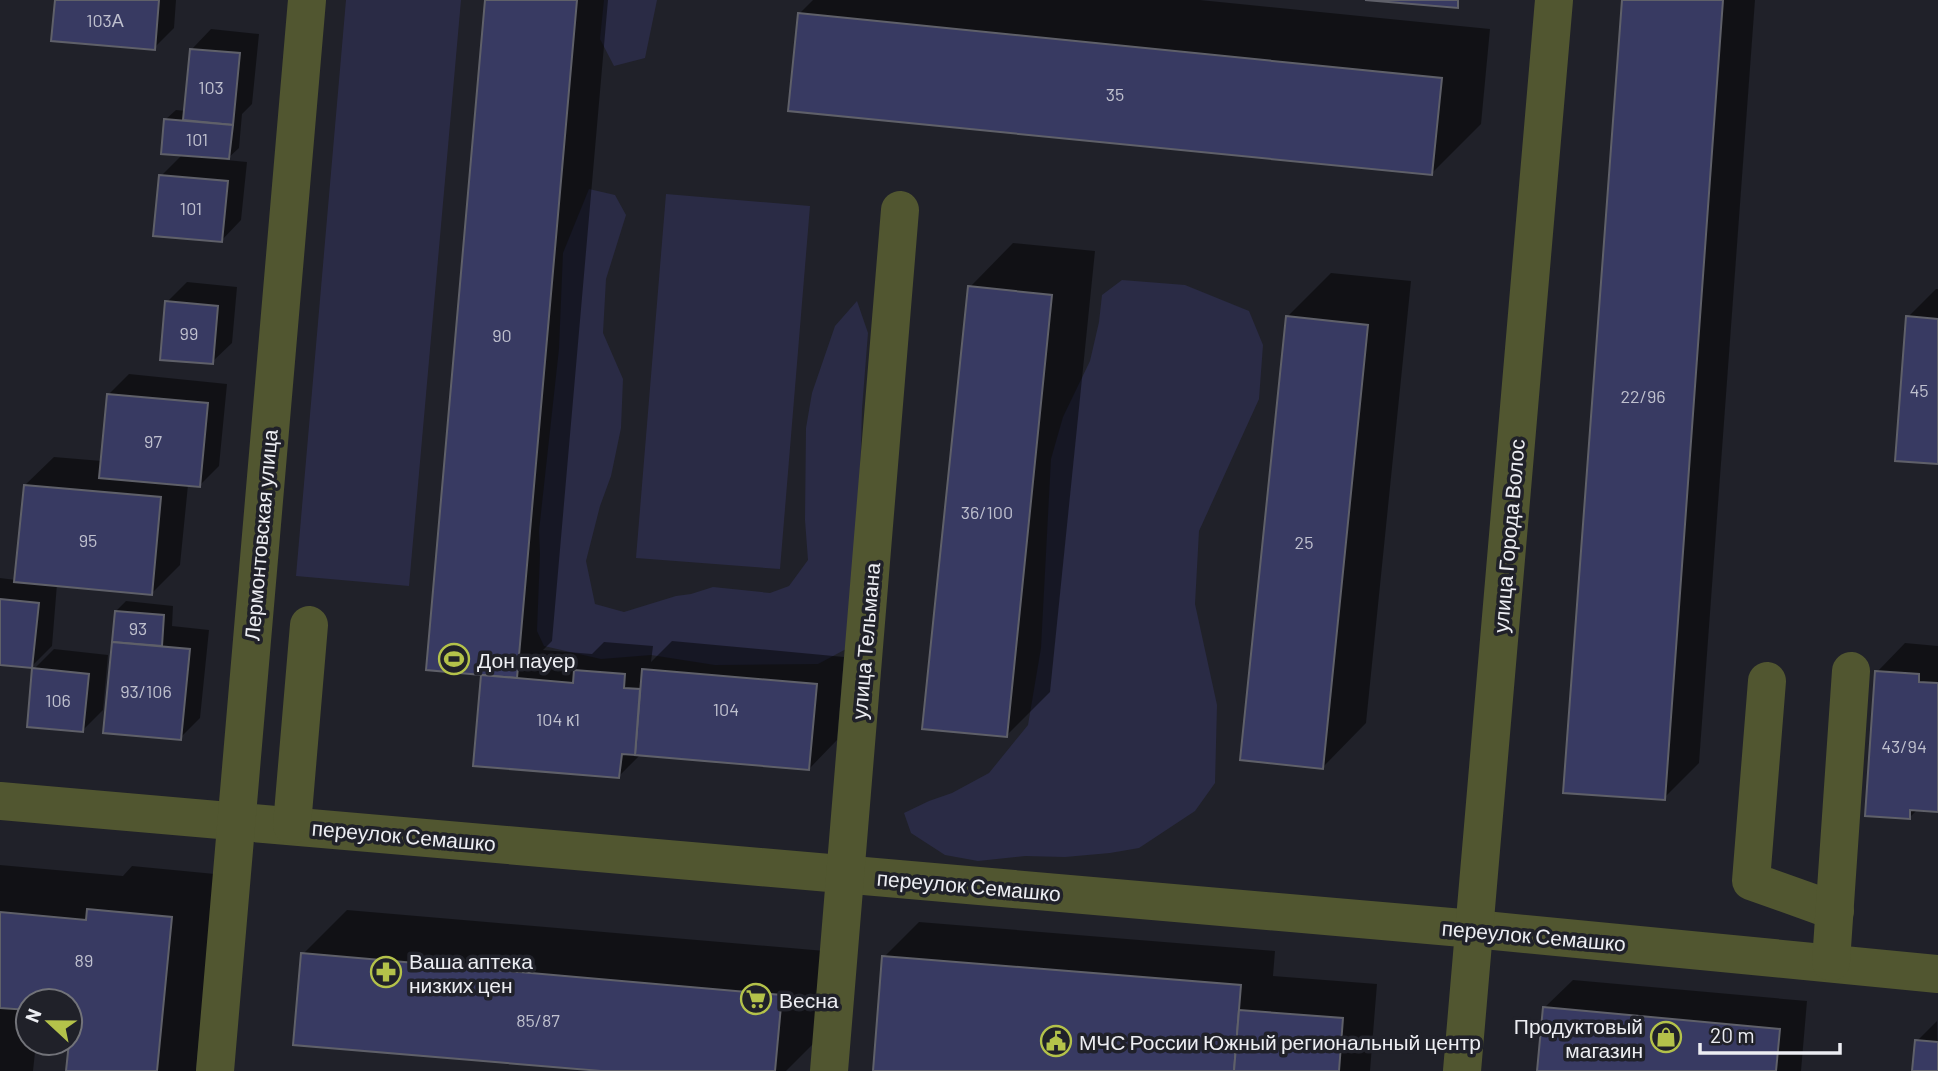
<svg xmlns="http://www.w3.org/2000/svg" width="1938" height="1071" font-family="Barlow,sans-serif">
<rect width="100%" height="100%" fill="#202129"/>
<!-- green -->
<g fill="#2a2b45">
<path d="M346,0H461L409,586L296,576Z"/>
<path d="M604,0H657L645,58L614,66L600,39Z"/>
<path d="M589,189L615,195L626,215L606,279L603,333L623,379L621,428L611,476L600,506L586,561L595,604L624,612L676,596L691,594L713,587L770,593L789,586L808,560L805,520L806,428L812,393L835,326L857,301L868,333L862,409L859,515L848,648L818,664L715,665L651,655L601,659L544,646L537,631L540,554L539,531L559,349L563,253Z"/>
<path d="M666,194L810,206L780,569L636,558Z"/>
<path d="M1122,280L1185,285L1249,311L1263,345L1259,399L1199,531L1195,604L1217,705L1215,783L1195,811L1139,848L1110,853L1065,857L1025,856L978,861L945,855L911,833L904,813L929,801L952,793L989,773L1028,725L1041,648L1051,459L1063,417L1090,361L1099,322L1102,295Z"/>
</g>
<!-- shadow -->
<g fill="#0007">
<path d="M57,0H176L174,28L154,48Z"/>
<path d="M487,0H608L552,641L543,650L592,654L604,642L653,646L651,662L672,641L844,657L837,740L809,769L641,754L619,776L475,764L483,673Z"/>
<path d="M813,0H1200L1490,29L1481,124L1431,174L799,14Z"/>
<path d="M1624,0H1755L1699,763L1664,798Z"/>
<path d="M211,29L259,34L252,104L242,114L239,148L226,160L247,162L241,220L222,240L161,176L183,154L166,119L176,110L186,111L192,49Z"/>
<path d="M1013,243L1095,251L1050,692L1006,736L970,287Z"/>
<path d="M1331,273L1411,281L1366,723L1323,767L1287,317Z"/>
<path d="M187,282L237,287L232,343L212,362L167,302Z"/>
<path d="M1936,289H1938V463L1908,317Z"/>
<path d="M129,374L227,384L219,466L199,486L188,485L180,565L152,593L57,584L52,646L32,666L0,663V578L16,580L25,485L54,457L102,461L109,394Z"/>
<path d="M126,601L173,606L172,626L209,630L200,718L180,738L105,731L116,611Z"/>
<path d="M1905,643L1938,646V810L1918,809L1909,818L1877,672Z"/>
<path d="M54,649L108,655L103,710L83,730L34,669Z"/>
<path d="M0,865L123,876L132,866L215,874L196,1071H68L74,1013L70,1012V1001H28V1043H36L33,1071H0Z"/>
<path d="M347,910L825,951L817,1040L786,1071H622L303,954Z"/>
<path d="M919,922L1275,951L1273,976L1377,984L1370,1071H875L884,957Z"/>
<path d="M1573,980L1807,1001L1801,1071H1539L1544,1008Z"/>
<path d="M1937,1021L1938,1071H1914L1917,1041Z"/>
</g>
<!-- building -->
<g fill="#383a62" stroke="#5f6069" stroke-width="2">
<path d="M55,0H159L155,50L51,41Z"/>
<path d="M485,0H577L517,678L426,670Z"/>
<path d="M1365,0H1458V8Z"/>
<path d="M1622,0H1723L1665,800L1563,793Z"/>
<path d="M798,13L1442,78L1432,175L788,111Z"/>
<path d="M190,49L240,53L233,125L183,120Z"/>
<path d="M164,119L233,125L229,159L161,154Z"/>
<path d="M159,175L228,181L222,242L153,236Z"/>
<path d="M968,286L1052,295L1007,737L922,729Z"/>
<path d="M165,301L218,306L213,364L160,360Z"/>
<path d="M1286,316L1368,325L1323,769L1240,760Z"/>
<path d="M1906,316L1938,319V464L1895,461Z"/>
<path d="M107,394L208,403L200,487L99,478Z"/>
<path d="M24,485L161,497L152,595L14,582Z"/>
<path d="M0,599L39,603L32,668L0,665Z"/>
<path d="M115,611L164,615L162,646L112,642Z"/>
<path d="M112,642L190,649L181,740L103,733Z"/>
<path d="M32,668L89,674L83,732L27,727Z"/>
<path d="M642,669L817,684L809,770L635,755Z"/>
<path d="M574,670L625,674L624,688L640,689L635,755L622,754L619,778L473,766L481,675L573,683Z"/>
<path d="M1875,671L1919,674V682L1938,683V812L1910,810V819L1865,816Z"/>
<path d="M87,909L172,917L157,1071H66L72,1014L70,1001H28V1010L0,1008V912L86,920Z"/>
<path d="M301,953L782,995L775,1071H601L293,1045Z"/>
<path d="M882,956L1241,985L1234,1071H873Z"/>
<path d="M1543,1007L1780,1029L1776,1071H1537Z"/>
<path d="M1239,1010L1343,1018L1339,1071H1234Z"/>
<path d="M1915,1040L1938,1042V1071H1912Z"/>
</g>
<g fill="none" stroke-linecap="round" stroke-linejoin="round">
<!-- minor -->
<g stroke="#515630" stroke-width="38">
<path d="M1767,681L1751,881L1835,911"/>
<path d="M0,801L1474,929L1938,974"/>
<path d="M292,825L309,625"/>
<path d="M1831,962L1851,671"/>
<path d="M215,1071L307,0"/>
<path d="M829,1071L900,210"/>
<path d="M1462,1071L1554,0"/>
</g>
</g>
<!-- icons -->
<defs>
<g id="stadium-ring" transform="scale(1.575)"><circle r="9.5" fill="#202129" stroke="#b4c24a" stroke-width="1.5"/><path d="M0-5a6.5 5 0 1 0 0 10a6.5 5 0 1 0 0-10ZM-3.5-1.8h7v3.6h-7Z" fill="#b4c24a"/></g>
<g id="pharmacy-ring" transform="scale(1.575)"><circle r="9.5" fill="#202129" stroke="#b4c24a" stroke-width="1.5"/><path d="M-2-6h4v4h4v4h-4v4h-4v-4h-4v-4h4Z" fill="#b4c24a"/></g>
<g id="supermarket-ring" transform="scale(1.575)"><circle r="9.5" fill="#202129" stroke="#b4c24a" stroke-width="1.5"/><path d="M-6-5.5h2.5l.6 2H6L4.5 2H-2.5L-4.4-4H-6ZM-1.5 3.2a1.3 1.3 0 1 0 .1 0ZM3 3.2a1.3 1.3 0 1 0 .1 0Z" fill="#b4c24a"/></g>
<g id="shop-ring" transform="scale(1.575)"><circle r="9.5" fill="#202129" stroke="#b4c24a" stroke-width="1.5"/><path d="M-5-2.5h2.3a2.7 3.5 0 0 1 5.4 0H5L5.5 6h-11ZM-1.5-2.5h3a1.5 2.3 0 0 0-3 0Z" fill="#b4c24a"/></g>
<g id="civic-ring" transform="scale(1.575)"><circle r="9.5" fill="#202129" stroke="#b4c24a" stroke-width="1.5"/><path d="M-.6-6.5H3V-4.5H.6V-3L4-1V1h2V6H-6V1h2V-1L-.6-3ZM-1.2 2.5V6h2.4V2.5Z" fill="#b4c24a"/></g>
</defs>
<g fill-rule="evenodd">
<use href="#stadium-ring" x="454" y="659"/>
<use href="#pharmacy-ring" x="386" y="972"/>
<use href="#supermarket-ring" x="756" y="999"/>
<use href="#shop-ring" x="1666" y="1037"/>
<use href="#civic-ring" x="1056" y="1041"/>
</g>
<g text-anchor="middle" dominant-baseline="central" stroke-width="7" stroke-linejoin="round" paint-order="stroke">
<!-- number labels -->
<g font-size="18" fill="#bfc0ce">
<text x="105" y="20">103А</text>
<text x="211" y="87">103</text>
<text x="1115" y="94">35</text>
<text x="197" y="139">101</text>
<text x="191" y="208">101</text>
<text x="189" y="333">99</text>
<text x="502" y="335">90</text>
<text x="1919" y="390">45</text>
<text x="1643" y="396">22/96</text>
<text x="153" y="441">97</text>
<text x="987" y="512">36/100</text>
<text x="88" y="540">95</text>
<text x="1304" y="542">25</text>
<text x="138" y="628">93</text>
<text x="146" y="691">93/106</text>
<text x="58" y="700">106</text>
<text x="726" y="709">104</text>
<text x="558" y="719">104 к1</text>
<text x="1904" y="746">43/94</text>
<text x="84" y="960">89</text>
<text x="538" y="1020">85/87</text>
</g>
<!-- street labels -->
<g font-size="21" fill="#ecedf2" stroke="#202129">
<text transform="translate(260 535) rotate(-85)">Лермонтовская улица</text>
<text transform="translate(1508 536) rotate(-85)">улица Города Волос</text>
<text transform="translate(865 641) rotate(-85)">улица Тельмана</text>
<text transform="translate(404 835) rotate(5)">переулок Семашко</text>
<text transform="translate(969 885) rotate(5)">переулок Семашко</text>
<text transform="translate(1534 935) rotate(5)">переулок Семашко</text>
</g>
<!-- poi labels -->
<g font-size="21" fill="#ecedf2" stroke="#202129" text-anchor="start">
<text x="477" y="659">Дон пауер</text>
<text x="409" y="960">Ваша аптека<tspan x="409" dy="24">низких цен</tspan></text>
<text x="779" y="999">Весна</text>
<text x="1643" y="1025" text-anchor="end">Продуктовый<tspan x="1643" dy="24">магазин</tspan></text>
<text x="1079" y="1041">МЧС России Южный региональный центр</text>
</g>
</g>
<!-- north arrow -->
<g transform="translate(49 1022) rotate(292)"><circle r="33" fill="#202129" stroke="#727379" stroke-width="2"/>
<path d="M0-5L12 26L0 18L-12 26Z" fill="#b4c24a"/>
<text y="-10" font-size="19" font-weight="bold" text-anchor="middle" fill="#ecedf2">N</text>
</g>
<!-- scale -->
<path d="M1700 1043v10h140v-10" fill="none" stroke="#ecedf2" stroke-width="3.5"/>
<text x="1710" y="1043" font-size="21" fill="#ecedf2" stroke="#202129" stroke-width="5" paint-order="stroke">20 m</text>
</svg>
